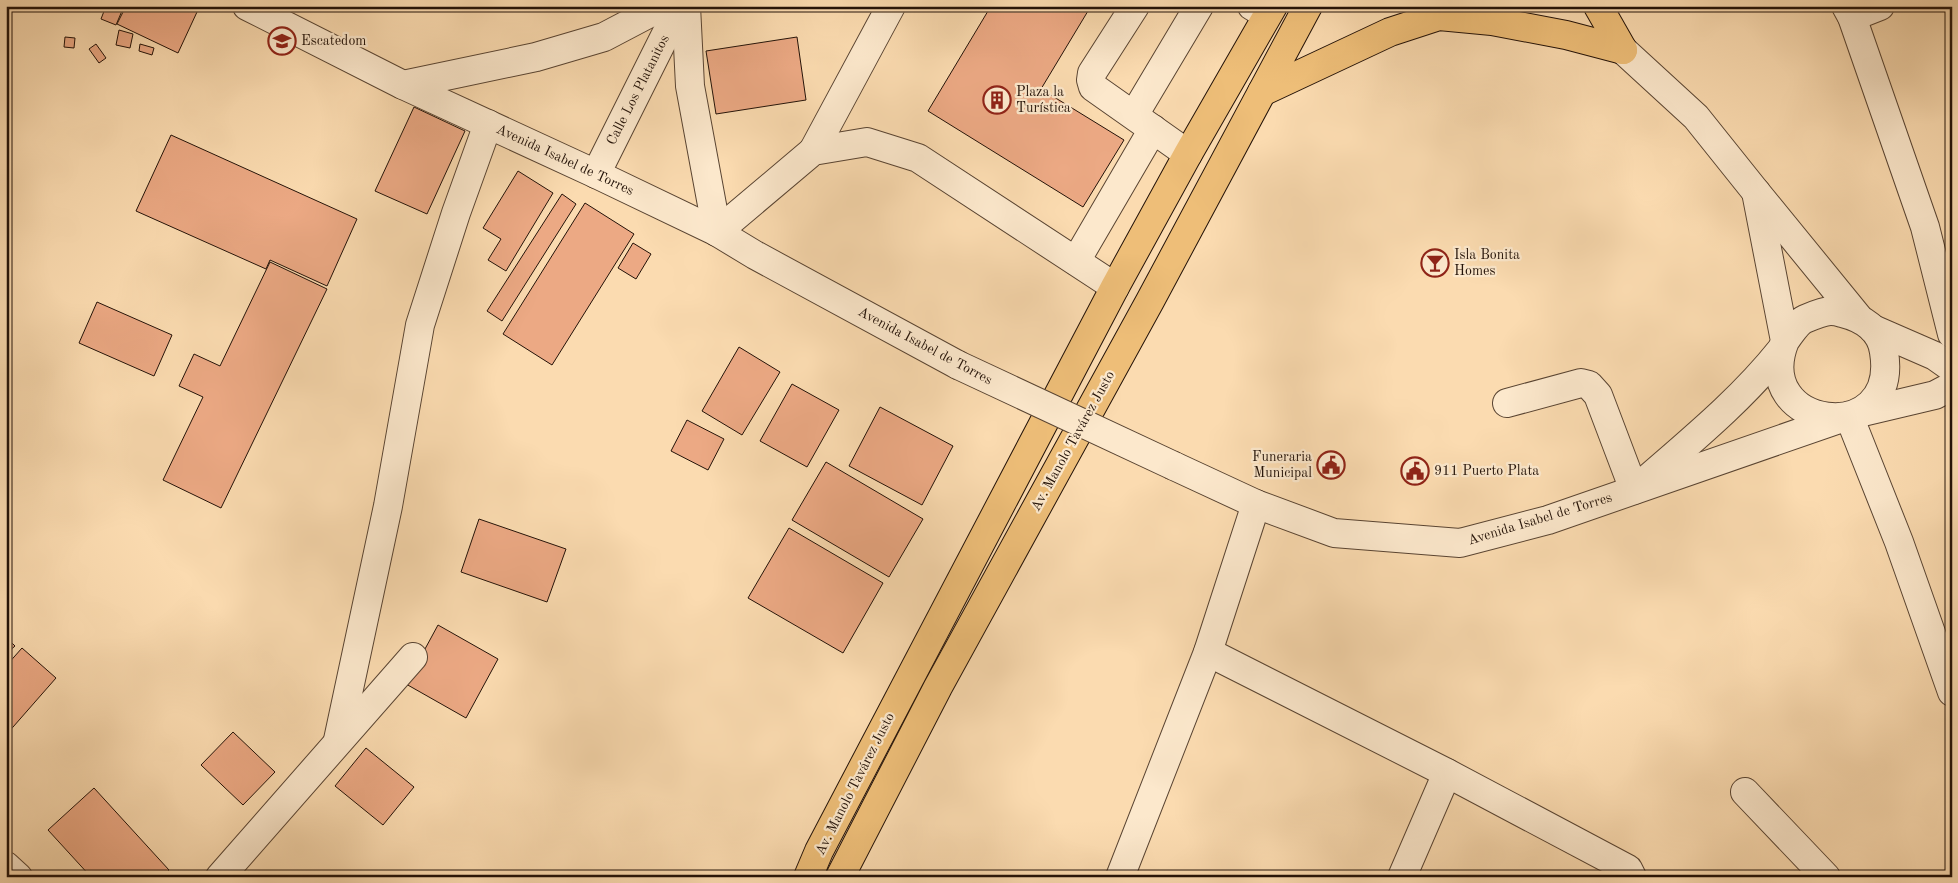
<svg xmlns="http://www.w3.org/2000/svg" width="1958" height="883" font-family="'Old Standard TT',serif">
<rect width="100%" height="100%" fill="#fbdbb0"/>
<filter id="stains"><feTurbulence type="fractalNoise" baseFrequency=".004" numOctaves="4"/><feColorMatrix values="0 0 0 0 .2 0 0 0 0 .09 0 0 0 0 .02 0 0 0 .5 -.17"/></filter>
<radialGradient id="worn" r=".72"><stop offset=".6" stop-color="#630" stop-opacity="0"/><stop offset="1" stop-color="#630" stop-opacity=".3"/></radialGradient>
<!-- building -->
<g fill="#eca984" stroke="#231208">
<path d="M106,6H124L116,25L101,19Z"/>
<path d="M126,6H184L197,12L178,53L117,24Z"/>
<path d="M991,6H1091L1041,89L1124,140L1083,207L928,111Z"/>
<path d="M119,30L133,34L130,48L116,45Z"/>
<path d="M65,37L75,38L74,48L64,47Z"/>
<path d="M797,37L806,100L716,114L706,51Z"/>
<path d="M96,44L106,58L99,63L89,49Z"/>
<path d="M140,44L154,48L152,55L139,51Z"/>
<path d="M414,107L465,131L427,214L375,191Z"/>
<path d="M171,135L357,219L327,286L270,260L266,269L136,211Z"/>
<path d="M518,171L553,193L506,271L488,260L501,239L483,228Z"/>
<path d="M562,194L576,204L502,321L487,311Z"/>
<path d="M585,203L634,234L552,365L503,334Z"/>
<path d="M633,243L651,254L636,279L618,268Z"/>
<path d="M270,262L327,289L221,508L163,480L203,397L179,386L194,354L220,366Z"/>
<path d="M97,302L172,335L154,376L79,343Z"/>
<path d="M739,347L780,372L742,435L702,411Z"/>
<path d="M792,384L839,410L807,467L760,441Z"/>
<path d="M880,407L953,446L922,505L849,466Z"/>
<path d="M687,420L724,439L708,470L671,451Z"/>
<path d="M826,462L923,519L889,577L792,520Z"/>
<path d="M479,519L566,549L547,602L461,572Z"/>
<path d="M789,528L883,583L843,653L748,598Z"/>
<path d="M438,625L498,659L466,718L406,684Z"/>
<path d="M6,637L15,646L6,654Z"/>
<path d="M22,648L56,678L6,735V666Z"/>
<path d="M233,732L275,772L243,805L201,765Z"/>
<path d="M366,748L414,787L383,825L335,786Z"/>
<path d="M94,788L169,870L162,877H91L48,830Z"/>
</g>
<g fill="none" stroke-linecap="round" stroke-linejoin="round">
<!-- minor casing -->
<g stroke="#594432" stroke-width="30">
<g id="minor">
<path d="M247,6L403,85L596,174L717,232L755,255L958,365"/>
<path d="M686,6L690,86L717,232"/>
<path d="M1135,6L1092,73L1091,80L1093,87L1188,154"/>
<path d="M1252,6L1267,15"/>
<path d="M1846,6L1852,17L1925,227L1952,334"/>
<path d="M1852,17L1880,6"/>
<path d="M1623,50L1696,117L1756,192L1858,317"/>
<path d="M403,85L536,57L604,37L663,6"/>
<path d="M1134,115L1199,6"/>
<path d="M813,151L891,6"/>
<path d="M596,174L680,6"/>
<path d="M1756,192L1785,341C1749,430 1900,450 1884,352C1881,329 1862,318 1842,313C1839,312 1834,311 1831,311C1824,311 1812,316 1805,319C1798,322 1790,334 1785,341"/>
<path d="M717,232L813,151L867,142L918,158L1115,287"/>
<path d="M1076,261L1153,129"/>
<path d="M1873,329L1935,356L1952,368"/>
<path d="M1507,403L1581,383L1589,385L1598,395L1634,490"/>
<path d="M1859,413L1935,395L1952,386"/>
<path d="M1849,416L1899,542L1952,692"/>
<path d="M1174,466L1256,504L1334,533L1460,543L1548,520L1842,418"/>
<path d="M1645,481C1692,440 1742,399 1781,350"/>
<path d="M1208,652L1447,773L1628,869L1632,877"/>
<path d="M338,740L388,506L420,325L456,213L488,124"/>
<path d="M1745,792L1826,877"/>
<path d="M6,866L18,877"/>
<path d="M220,877L413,657"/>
<path d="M1120,877L1208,652L1256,504"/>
<path d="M1402,877L1447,773"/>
</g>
</g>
<!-- major casing -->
<g stroke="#231208" stroke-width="30">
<g id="major">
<path d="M1598,6L1623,50"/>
<path d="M1262,92L1390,32L1439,16L1492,21L1566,35L1623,50"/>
<path d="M808,877L819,851L1115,287L1188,154L1273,6"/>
<path d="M840,877L938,687L1150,301L1308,6"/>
</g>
</g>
<!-- minor -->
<use href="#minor" stroke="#fce8cc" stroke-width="28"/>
<!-- major -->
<use href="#major" stroke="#eebe78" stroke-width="28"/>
<!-- minor-bridge casing -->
<g stroke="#594432" stroke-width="30" stroke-linecap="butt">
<path id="minor-bridge" d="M958,365L1174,466"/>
</g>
<!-- minor-bridge -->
<use href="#minor-bridge" stroke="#fce8cc" stroke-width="28"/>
</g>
<!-- icons -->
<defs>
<g id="school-ring" transform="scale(1.4375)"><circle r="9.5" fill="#fce8cc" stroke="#8f2418" stroke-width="1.5"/><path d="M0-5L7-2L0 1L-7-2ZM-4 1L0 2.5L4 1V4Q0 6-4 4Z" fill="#8f2418"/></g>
<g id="building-ring" transform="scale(1.4375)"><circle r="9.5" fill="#fce8cc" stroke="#8f2418" stroke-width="1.5"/><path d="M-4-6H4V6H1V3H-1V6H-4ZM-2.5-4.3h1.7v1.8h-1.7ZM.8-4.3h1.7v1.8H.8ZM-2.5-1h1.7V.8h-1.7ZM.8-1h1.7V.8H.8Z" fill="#8f2418"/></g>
<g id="bar-ring" transform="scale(1.4375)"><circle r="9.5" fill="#fce8cc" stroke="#8f2418" stroke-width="1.5"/><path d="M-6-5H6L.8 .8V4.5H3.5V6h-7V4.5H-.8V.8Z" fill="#8f2418"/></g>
<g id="civic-ring" transform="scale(1.4375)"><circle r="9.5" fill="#fce8cc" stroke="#8f2418" stroke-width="1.5"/><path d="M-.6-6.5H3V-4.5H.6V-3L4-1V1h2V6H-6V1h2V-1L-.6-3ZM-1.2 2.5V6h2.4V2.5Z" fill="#8f2418"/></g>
</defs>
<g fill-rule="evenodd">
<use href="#school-ring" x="282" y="41"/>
<use href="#building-ring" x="997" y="100"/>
<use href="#bar-ring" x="1435" y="263"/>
<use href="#civic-ring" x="1331" y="465"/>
<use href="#civic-ring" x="1415" y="471"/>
</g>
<g text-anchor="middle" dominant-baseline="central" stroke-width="4.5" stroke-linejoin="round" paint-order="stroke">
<!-- poi labels -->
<g font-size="14" fill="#231208" stroke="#fce8cc" text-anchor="start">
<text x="301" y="41">Escatedom</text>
<text x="1016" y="92">Plaza la<tspan x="1016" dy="16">Turística</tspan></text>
<text x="1454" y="255">Isla Bonita<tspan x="1454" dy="16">Homes</tspan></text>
<text x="1312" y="457" text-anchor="end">Funeraria<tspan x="1312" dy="16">Municipal</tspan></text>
<text x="1434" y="471">911 Puerto Plata</text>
</g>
<!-- street labels -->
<g font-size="14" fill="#231208" stroke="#fce8cc">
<text transform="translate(638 90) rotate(-63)">Calle Los Platanitos</text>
<text transform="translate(565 160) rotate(25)">Avenida Isabel de Torres</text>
<text transform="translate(925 346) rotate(28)">Avenida Isabel de Torres</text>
<text transform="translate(1073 441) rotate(-61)">Av. Manolo Tavárez Justo</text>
<text transform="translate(1540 519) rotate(-17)">Avenida Isabel de Torres</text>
<text transform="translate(855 784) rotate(-63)">Av. Manolo Tavárez Justo</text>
</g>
</g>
<!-- margin -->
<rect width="1958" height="883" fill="none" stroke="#fbdbb0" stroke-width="25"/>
<rect x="8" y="8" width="1943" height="868" fill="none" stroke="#231208" stroke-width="2.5"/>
<rect x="12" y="12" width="1933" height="858" fill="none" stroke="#231208"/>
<rect width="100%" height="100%" filter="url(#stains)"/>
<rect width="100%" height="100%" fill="url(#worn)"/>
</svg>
